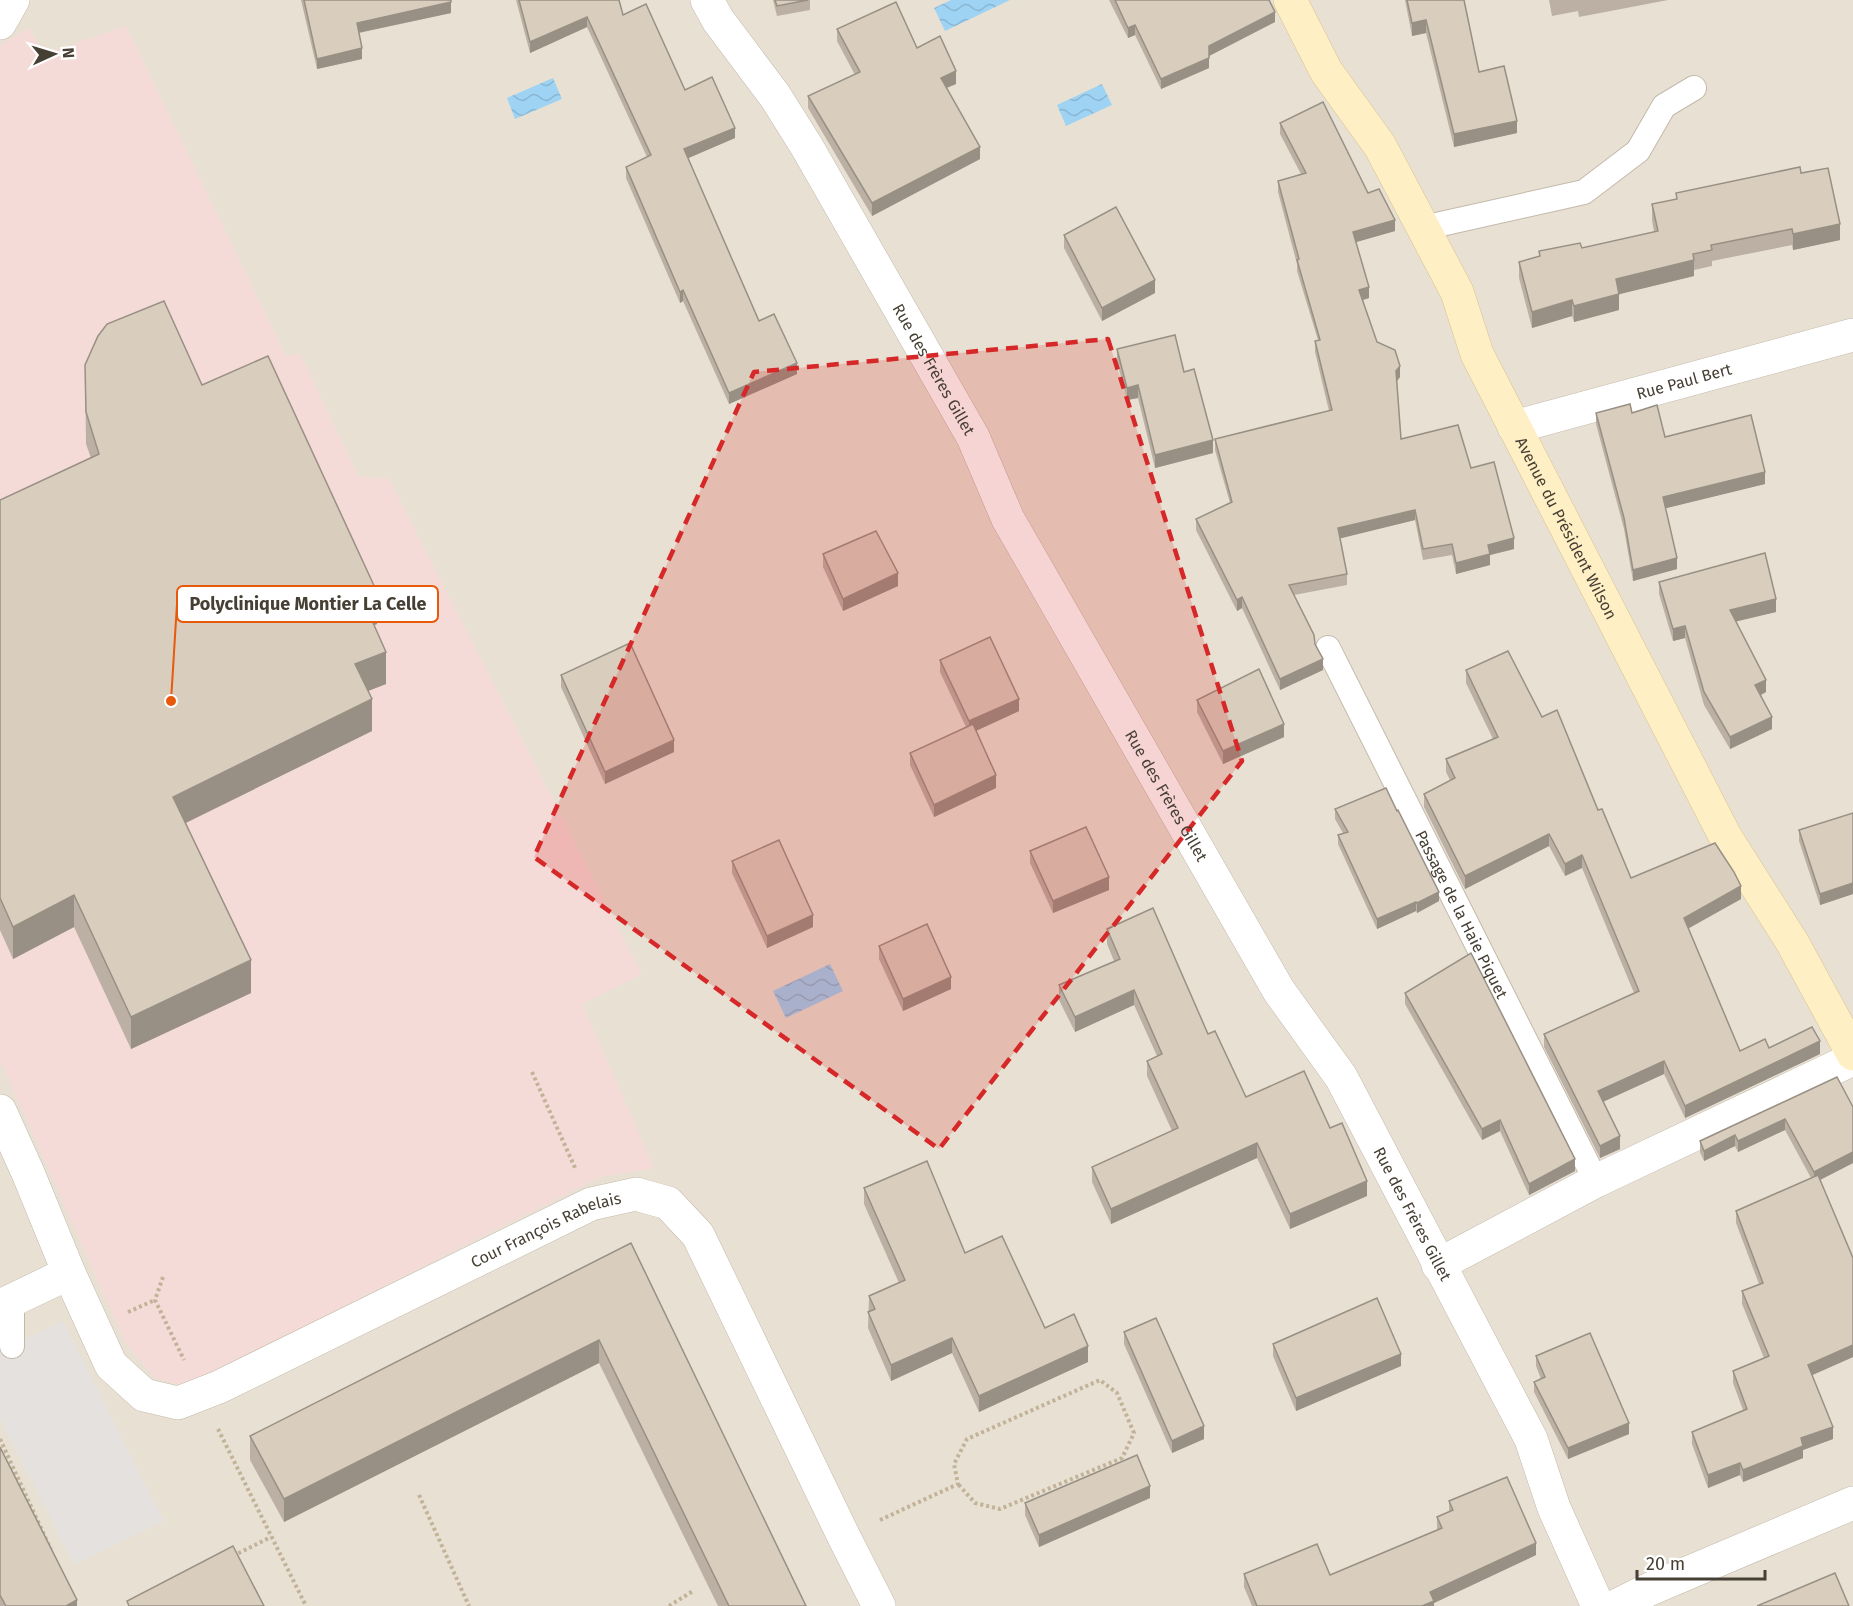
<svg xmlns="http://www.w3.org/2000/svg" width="1853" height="1606" font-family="'Fira Sans',sans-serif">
<defs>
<pattern id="water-waves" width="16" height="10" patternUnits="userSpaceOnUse" patternTransform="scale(1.5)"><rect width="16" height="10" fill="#9ed3f4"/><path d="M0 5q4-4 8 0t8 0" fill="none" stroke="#89b6d2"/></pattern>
</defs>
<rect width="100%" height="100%" fill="#f4efe5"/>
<!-- residential -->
<rect fill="#e8e1d3" x="0" y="0" width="1853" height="1606"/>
<!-- medical -->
<path fill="#f5dbd8" d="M126,26L286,356L300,353L358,476L389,479L642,974L582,1004L654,1168L601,1177L208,1374L179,1385L155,1378L125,1342L0,1060V45L29,28L44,54Z"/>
<!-- parking -->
<path fill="#e4e1de" d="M63,1321L164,1521L74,1565L0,1418V1351Z"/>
<!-- water -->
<g fill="url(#water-waves)">
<path d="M951,0H1010L945,31L934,8Z"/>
<path d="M553,78L562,99L515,119L507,98Z"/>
<path d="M1102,84L1112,105L1066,126L1057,105Z"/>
<path d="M830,964L843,991L786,1018L773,991Z"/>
</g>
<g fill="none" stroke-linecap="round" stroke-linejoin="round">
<!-- lane casing -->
<g stroke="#c3b9aa" stroke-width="26">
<g id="lane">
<path d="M1423,228L1584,192L1638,151L1664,106L1694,88"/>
<path id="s1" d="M1328,648L1596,1181"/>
<path d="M12,1300V1346"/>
</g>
</g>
<!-- street casing -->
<g stroke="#c3b9aa" stroke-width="34">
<g id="street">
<path id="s2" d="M707,0L718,20L775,96L807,147L973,437L1008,519L1279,991L1341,1077L1531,1439L1554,1508L1598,1606"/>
<path d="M0,23L13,0"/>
<path id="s3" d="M1514,427L1853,335"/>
<path id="s4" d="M0,1111L28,1173L69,1273L111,1365L144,1395L178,1403L219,1387L591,1204L636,1194L668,1203L698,1235L844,1537L879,1606"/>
<path d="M1438,1265L1596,1181L1853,1059"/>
<path d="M0,1306L69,1273"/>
<path d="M1616,1606L1650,1589L1853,1503"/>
</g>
</g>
<!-- secondary casing -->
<g stroke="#d6c392" stroke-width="34">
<g id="secondary">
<path id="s5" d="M1290,0L1326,71L1380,146L1457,292L1477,354L1725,836L1792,942L1853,1054"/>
</g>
</g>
<!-- path -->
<g stroke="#c2b298" stroke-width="4" stroke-dasharray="3 3" stroke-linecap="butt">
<path d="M532,1072L576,1170"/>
<path d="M163,1277L155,1300L184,1360"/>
<path d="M128,1312L155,1300"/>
<path d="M218,1429L306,1606"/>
<path d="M0,1439L51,1550"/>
<path d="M419,1495L469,1606"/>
<path d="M880,1520L958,1484L954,1464L967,1439L1100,1380L1117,1393L1134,1433L1122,1458L1000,1509L975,1503L958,1484"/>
<path d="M233,1556L271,1537"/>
<path d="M669,1606L693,1591"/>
</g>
<!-- lane -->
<use href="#lane" stroke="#fff" stroke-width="24"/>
<!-- street -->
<use href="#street" stroke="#fff" stroke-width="33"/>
<!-- secondary -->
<use href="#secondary" stroke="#ffefc4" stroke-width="33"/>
</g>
<!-- wall -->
<g fill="#bbb0a3">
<path d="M301,0H451V13L359,33L362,59L317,69Z"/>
<path d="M516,0H619L623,15L685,90L735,138L688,158L759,321L797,374L729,404L683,301L680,303L626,178V167L647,157L587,27L530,53Z"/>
<path d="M773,0H810V10L777,16Z"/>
<path d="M1109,0H1269L1275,22L1209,56V68L1161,89L1135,35L1128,38Z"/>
<path d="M1405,0H1464L1479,72L1517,133L1454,147L1426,33L1412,36Z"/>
<path d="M1549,0H1668L1579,17L1578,11L1552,16Z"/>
<path d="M837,29L917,48L956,84L947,88L980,159L872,216L808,108V96L855,75L837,41Z"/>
<path d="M1280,123L1368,193L1395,231L1356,242L1369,298L1363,300L1377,342L1400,377L1397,381L1401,439L1471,468L1514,549L1490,555V565L1456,574L1452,555L1423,560L1415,520L1340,538L1347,574V585L1294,595L1315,644L1323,670L1280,690L1242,608L1237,611L1196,530V519L1230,503L1215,450V439L1329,411L1315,352V341L1318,340L1297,271V264L1278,192V181L1301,174L1280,134Z"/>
<path d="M1801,173L1840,240L1793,250L1792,245L1712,261V266L1694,270V276L1619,294V310L1574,322L1572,316L1532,328L1519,278V262L1654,232L1652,220V204L1676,199V193Z"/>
<path d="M1064,235L1155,293L1102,321L1064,248Z"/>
<path d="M1117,349L1184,372L1213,453L1155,468L1138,398L1127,400L1117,362Z"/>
<path d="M85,365L202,385L377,624L374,625L386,684L368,691L372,731L186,823L251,993L131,1049L74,927L13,959L0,930V500L91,458L86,444Z"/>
<path d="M1596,413H1632L1665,437L1765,484L1665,508L1677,569L1633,581L1624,529L1596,424Z"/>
<path d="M823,554L898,586L843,611L823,567Z"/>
<path d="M1659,582L1776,612L1736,621L1766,692L1761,695L1772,729L1730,749L1704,705L1685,638L1673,641L1659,594Z"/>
<path d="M940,660L1019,711L976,731L996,788L934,817L910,765V753L966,727L940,672Z"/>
<path d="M1466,670L1542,717L1598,810L1631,878L1741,899L1688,928L1740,1051L1769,1048L1820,1054L1685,1118L1664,1074L1603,1102L1620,1149L1600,1158L1544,1047V1034L1634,993L1582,868L1565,876L1549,846L1465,889L1424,807V794L1450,780L1446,772V759L1493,739L1466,683Z"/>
<path d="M561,675L674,752L605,784L561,687Z"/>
<path d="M1197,700L1284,737L1223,764L1197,712Z"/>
<path d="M1335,809L1397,811L1439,901L1417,913L1416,911L1377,929L1338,844V835L1343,833L1335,819Z"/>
<path d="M1853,813V894L1820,905L1799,841V830Z"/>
<path d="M1030,851L1109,890L1053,913L1030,863Z"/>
<path d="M732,861L813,927L767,948L732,873Z"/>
<path d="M1107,929L1208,1034L1246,1097L1330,1128L1367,1196L1290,1229L1257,1158L1111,1224L1092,1182V1167L1172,1131L1147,1076V1061L1157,1056L1134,1005L1075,1032L1059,1000V985L1114,961L1107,944Z"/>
<path d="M879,946L951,989L903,1011L879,959Z"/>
<path d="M1405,993L1575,1171L1529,1195L1500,1131L1482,1140L1405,1004Z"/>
<path d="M1837,1077L1853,1163L1820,1180L1853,1357L1812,1375L1833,1439L1803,1450V1458L1743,1482L1740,1475L1708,1488L1692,1444V1432L1743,1410L1733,1383V1371L1764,1358L1742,1304V1291L1759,1284L1736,1223V1211L1811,1178L1785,1130L1738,1152L1735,1146L1704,1161L1700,1152V1141Z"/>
<path d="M864,1188L965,1253L1045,1328L1088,1362L979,1412L952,1353L891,1381L868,1328L869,1296L899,1283L864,1204Z"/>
<path d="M631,1243L806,1606H718L599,1363L284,1522L250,1460V1436Z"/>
<path d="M1124,1332L1204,1439L1172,1453L1124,1344Z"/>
<path d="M1273,1344L1401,1366L1296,1411L1273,1356Z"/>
<path d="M1536,1356L1629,1434L1568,1459L1534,1392V1382L1541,1379L1536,1366Z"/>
<path d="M0,1447L77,1606H0Z"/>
<path d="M1150,1498L1039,1547L1025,1515V1503Z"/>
<path d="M1449,1501L1536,1555L1434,1603V1606H1252L1244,1587V1574L1330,1575L1437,1530V1517L1449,1512Z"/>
</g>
<!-- shaded-wall -->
<g fill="#989084">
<path d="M451,2V13L357,33V23Z"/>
<path d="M1275,12V22L1209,56V46Z"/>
<path d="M587,17V27L530,53V42Z"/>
<path d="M1426,20V33L1412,36V23Z"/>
<path d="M1135,25V35L1128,38V28Z"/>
<path d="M362,48V59L317,69V59Z"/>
<path d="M1209,58V68L1161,89V79Z"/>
<path d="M956,71V84L941,90V78Z"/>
<path d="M1517,121V133L1454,147V134Z"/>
<path d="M735,128V138L684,160V149Z"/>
<path d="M980,147V159L872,216V203Z"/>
<path d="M1395,220V231L1353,243V232Z"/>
<path d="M1840,224V240L1793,250V234Z"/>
<path d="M1694,260V276L1616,295V279Z"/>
<path d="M1155,280V293L1102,321V308Z"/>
<path d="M1369,287V298L1359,301V290Z"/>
<path d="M683,290V301L680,303V292Z"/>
<path d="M1619,294V310L1574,322V306Z"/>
<path d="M1572,300V316L1532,328V312Z"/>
<path d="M797,363V374L729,404V393Z"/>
<path d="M1400,366V377L1396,382V371Z"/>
<path d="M1138,385V398L1127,400V388Z"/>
<path d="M1213,440V453L1155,468V455Z"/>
<path d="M1765,472V484L1663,509V497Z"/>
<path d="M1415,510V520L1338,539V528Z"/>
<path d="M1514,538V549L1490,555V565L1456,574V563L1488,545Z"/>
<path d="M1677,558V569L1633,581V570Z"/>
<path d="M898,573V586L843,611V599Z"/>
<path d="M377,592V624L362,630V598Z"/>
<path d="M1242,597V608L1237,611V600Z"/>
<path d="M1776,599V612L1730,623V610Z"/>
<path d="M1685,626V638L1673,641V629Z"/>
<path d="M386,652V684L355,696V664Z"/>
<path d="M1323,659V670L1280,690V679Z"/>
<path d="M1766,680V692L1755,698V685Z"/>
<path d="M372,699V731L173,829V797Z"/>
<path d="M1019,699V711L969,734V721Z"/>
<path d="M1772,717V729L1730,749V737Z"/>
<path d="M1284,724V737L1223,764V751Z"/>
<path d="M674,740V752L605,784V772Z"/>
<path d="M996,775V788L934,817V805Z"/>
<path d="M1549,834V846L1465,889V876Z"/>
<path d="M1582,855V868L1565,876V864Z"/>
<path d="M1109,877V890L1053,913V901Z"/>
<path d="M1853,883V894L1820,905V894Z"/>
<path d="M1741,886V899L1684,931V918Z"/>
<path d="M1439,892V901L1417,913V903Z"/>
<path d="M74,895V927L13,959V927Z"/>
<path d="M1416,902V911L1377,929V919Z"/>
<path d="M813,915V927L767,948V936Z"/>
<path d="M251,960V993L131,1049V1017Z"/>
<path d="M951,977V989L903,1011V999Z"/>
<path d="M1134,990V1005L1075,1032V1017Z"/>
<path d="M1820,1041V1054L1685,1118V1106Z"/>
<path d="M1664,1061V1074L1598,1104V1091Z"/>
<path d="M1785,1119V1130L1738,1152V1141Z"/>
<path d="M1500,1120V1131L1482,1140V1129Z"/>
<path d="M1735,1135V1146L1704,1161V1151Z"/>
<path d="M1620,1136V1149L1600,1158V1146Z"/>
<path d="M1257,1143V1158L1111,1224V1209Z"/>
<path d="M1853,1152V1163L1814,1183V1172Z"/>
<path d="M1575,1159V1171L1529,1195V1184Z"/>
<path d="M1367,1181V1196L1290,1229V1214Z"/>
<path d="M952,1338V1353L891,1381V1365Z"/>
<path d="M599,1340V1363L284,1522V1499Z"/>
<path d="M1853,1345V1357L1808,1377V1365Z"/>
<path d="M1088,1346V1362L979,1412V1396Z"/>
<path d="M1401,1354V1366L1296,1411V1398Z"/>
<path d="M1629,1423V1434L1568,1459V1448Z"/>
<path d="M1204,1426V1439L1172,1453V1441Z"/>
<path d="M1833,1427V1439L1803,1450V1458L1743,1482V1470L1801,1438Z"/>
<path d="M1740,1463V1475L1708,1488V1475Z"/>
<path d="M1150,1486V1498L1039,1547V1535Z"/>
<path d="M1536,1543V1555L1434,1603V1606H1422L1430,1592Z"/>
<path d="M77,1600V1606H66Z"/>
</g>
<!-- building -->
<g fill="#d9cdbd" stroke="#989084" stroke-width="1.5">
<path d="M304,0H451V2L357,23L362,48L317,59Z"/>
<path d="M519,0H619L623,15L646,4L685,90L712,77L735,128L684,149L759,321L774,314L797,363L729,393L683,290L680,292L626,167L651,155L587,17L530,42Z"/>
<path d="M775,0H808L777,6Z"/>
<path d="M1115,0H1269L1275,12L1209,46V58L1161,79L1135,25L1128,28Z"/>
<path d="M1407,0H1464L1479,72L1504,66L1517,121L1454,134L1426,20L1412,23Z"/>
<path d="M896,2L917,48L940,36L956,71L941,78L980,147L872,203L808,96L860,72L837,29Z"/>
<path d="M1323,102L1368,193L1379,189L1395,220L1353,232L1369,287L1359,290L1377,342L1395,350L1400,366L1396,371L1401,439L1458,425L1471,468L1494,462L1514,538L1488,545L1490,554L1456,563L1452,544L1423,549L1415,510L1338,528L1347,574L1289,585L1314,635L1315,644L1323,659L1280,679L1242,597L1237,600L1196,519L1232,502L1215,439L1332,410L1315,341L1320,340L1297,260L1299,259L1278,181L1306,173L1280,123Z"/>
<path d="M1800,167L1801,173L1828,168L1840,224L1793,234L1792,229L1711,245L1712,250L1693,254L1694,260L1616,279L1619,294L1574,306L1572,300L1532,312L1519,262L1540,256L1539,251L1580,243L1582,248L1658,231L1652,204L1677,199L1676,193Z"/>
<path d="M1116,207L1155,280L1102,308L1064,235Z"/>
<path d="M164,301L202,385L268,356L377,592L362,598L386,652L355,664L372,699L173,797L251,960L131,1017L74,895L13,927L0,898V500L99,454L86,412L85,365L98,336L107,324Z"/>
<path d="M1175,335L1184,372L1194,369L1213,440L1155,455L1138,385L1127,388L1117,349Z"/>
<path d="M1630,404L1632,413L1657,405L1665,437L1751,415L1765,472L1663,497L1677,558L1633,570L1624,518L1596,413Z"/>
<path d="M876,531L898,573L843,599L823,554Z"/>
<path d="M1765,553L1776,599L1730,610L1766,680L1755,685L1772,717L1730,737L1704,692L1685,626L1673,629L1659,582Z"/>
<path d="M990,637L1019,699L969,721L940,660Z"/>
<path d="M630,643L674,740L605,772L561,675Z"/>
<path d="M1508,651L1542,717L1557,710L1598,810L1602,809L1631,878L1715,843L1734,872L1741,886L1684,918L1740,1051L1765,1039L1769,1048L1812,1027L1820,1041L1685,1106L1664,1061L1598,1091L1620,1136L1600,1146L1544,1034L1639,991L1582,855L1565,864L1549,834L1465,876L1424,794L1455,778L1446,759L1498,737L1466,670Z"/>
<path d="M1259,669L1284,724L1223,751L1197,700Z"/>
<path d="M973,724L996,775L934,805L910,753Z"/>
<path d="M1386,788L1397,811L1398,810L1439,892L1417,903L1416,902L1377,919L1338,835L1348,832L1335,809Z"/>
<path d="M1853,813V883L1820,894L1799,830Z"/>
<path d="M1086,827L1109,877L1053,901L1030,851Z"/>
<path d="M779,840L813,915L767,936L732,861Z"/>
<path d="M1153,908L1208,1034L1215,1031L1246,1097L1304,1071L1330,1128L1342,1123L1367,1181L1290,1214L1257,1143L1111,1209L1092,1167L1178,1128L1147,1061L1162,1054L1134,990L1075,1017L1059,985L1120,959L1107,929Z"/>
<path d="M927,924L951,977L903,999L879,946Z"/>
<path d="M1471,953L1575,1159L1529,1184L1500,1120L1482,1129L1405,993Z"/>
<path d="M1837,1077L1853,1107V1152L1814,1172L1785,1119L1738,1141L1735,1135L1704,1151L1700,1141Z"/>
<path d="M927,1161L965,1253L1002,1236L1045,1328L1074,1314L1088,1346L979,1396L952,1338L891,1365L868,1312L875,1309L869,1296L905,1280L864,1188Z"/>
<path d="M1818,1175L1853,1258V1345L1808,1365L1833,1427L1801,1438L1803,1446L1743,1470L1740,1463L1708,1475L1692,1432L1747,1409L1733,1371L1769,1356L1742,1291L1763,1283L1736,1211Z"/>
<path d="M631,1243L806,1606H729L599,1340L284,1499L250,1436Z"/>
<path d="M1377,1298L1401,1354L1296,1398L1273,1344Z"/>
<path d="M1156,1318L1204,1426L1172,1441L1124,1332Z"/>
<path d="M1590,1333L1629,1423L1568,1448L1534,1382L1545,1377L1536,1356Z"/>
<path d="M0,1447L77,1600L66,1606H6L0,1595Z"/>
<path d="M1137,1455L1150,1486L1039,1535L1025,1503Z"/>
<path d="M1507,1477L1536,1543L1430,1592L1434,1601L1422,1606H1257L1244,1574L1317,1544L1330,1575L1442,1528L1437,1517L1453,1510L1449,1501Z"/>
<path d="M233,1546L264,1606H129L127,1601Z"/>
<path d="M1835,1573L1849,1606H1757Z"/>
</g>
<!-- marked area -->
<path fill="#d62828" fill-opacity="0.2" stroke="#d62828" stroke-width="4.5" stroke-dasharray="12 8" stroke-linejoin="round" d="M1108,339L1242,761L939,1149L534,857L754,372Z"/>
<g text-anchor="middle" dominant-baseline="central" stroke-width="6" stroke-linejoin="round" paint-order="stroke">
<!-- street labels -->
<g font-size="16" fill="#463f34" stroke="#fff">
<text stroke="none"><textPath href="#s2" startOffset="434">Rue des Frères Gillet</textPath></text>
<text stroke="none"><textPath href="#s3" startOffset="176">Rue Paul Bert</textPath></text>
<text stroke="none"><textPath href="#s5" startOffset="598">Avenue du Président Wilson</textPath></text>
<text stroke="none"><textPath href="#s2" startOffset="920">Rue des Frères Gillet</textPath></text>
<text stroke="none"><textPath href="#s1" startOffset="298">Passage de la Haie Piquet</textPath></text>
<text stroke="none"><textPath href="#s2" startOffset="1406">Rue des Frères Gillet</textPath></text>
<text stroke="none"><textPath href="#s4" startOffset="764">Cour François Rabelais</textPath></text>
</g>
</g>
<!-- callouts -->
<path fill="none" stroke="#e8590c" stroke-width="2" d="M171 701L177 604"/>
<circle fill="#e8590c" stroke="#fff" stroke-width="2" cx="171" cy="701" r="6"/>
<rect fill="#fff" stroke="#e8590c" stroke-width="2" x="177" y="586" width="261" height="36" rx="6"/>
<g font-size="18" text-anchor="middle" font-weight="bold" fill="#463f34">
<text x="308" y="610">Polyclinique Montier La Celle</text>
</g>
<!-- north arrow -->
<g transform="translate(54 54) rotate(86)" stroke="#ffffff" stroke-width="4.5" paint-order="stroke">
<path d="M0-4.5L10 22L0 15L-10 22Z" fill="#463f34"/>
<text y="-9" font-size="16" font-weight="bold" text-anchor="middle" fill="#463f34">N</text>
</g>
<!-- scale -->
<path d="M1637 1570v9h128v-9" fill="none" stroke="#463f34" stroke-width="3"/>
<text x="1646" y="1570" font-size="18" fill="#463f34" stroke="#ffffff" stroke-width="4.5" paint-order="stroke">20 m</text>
</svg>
